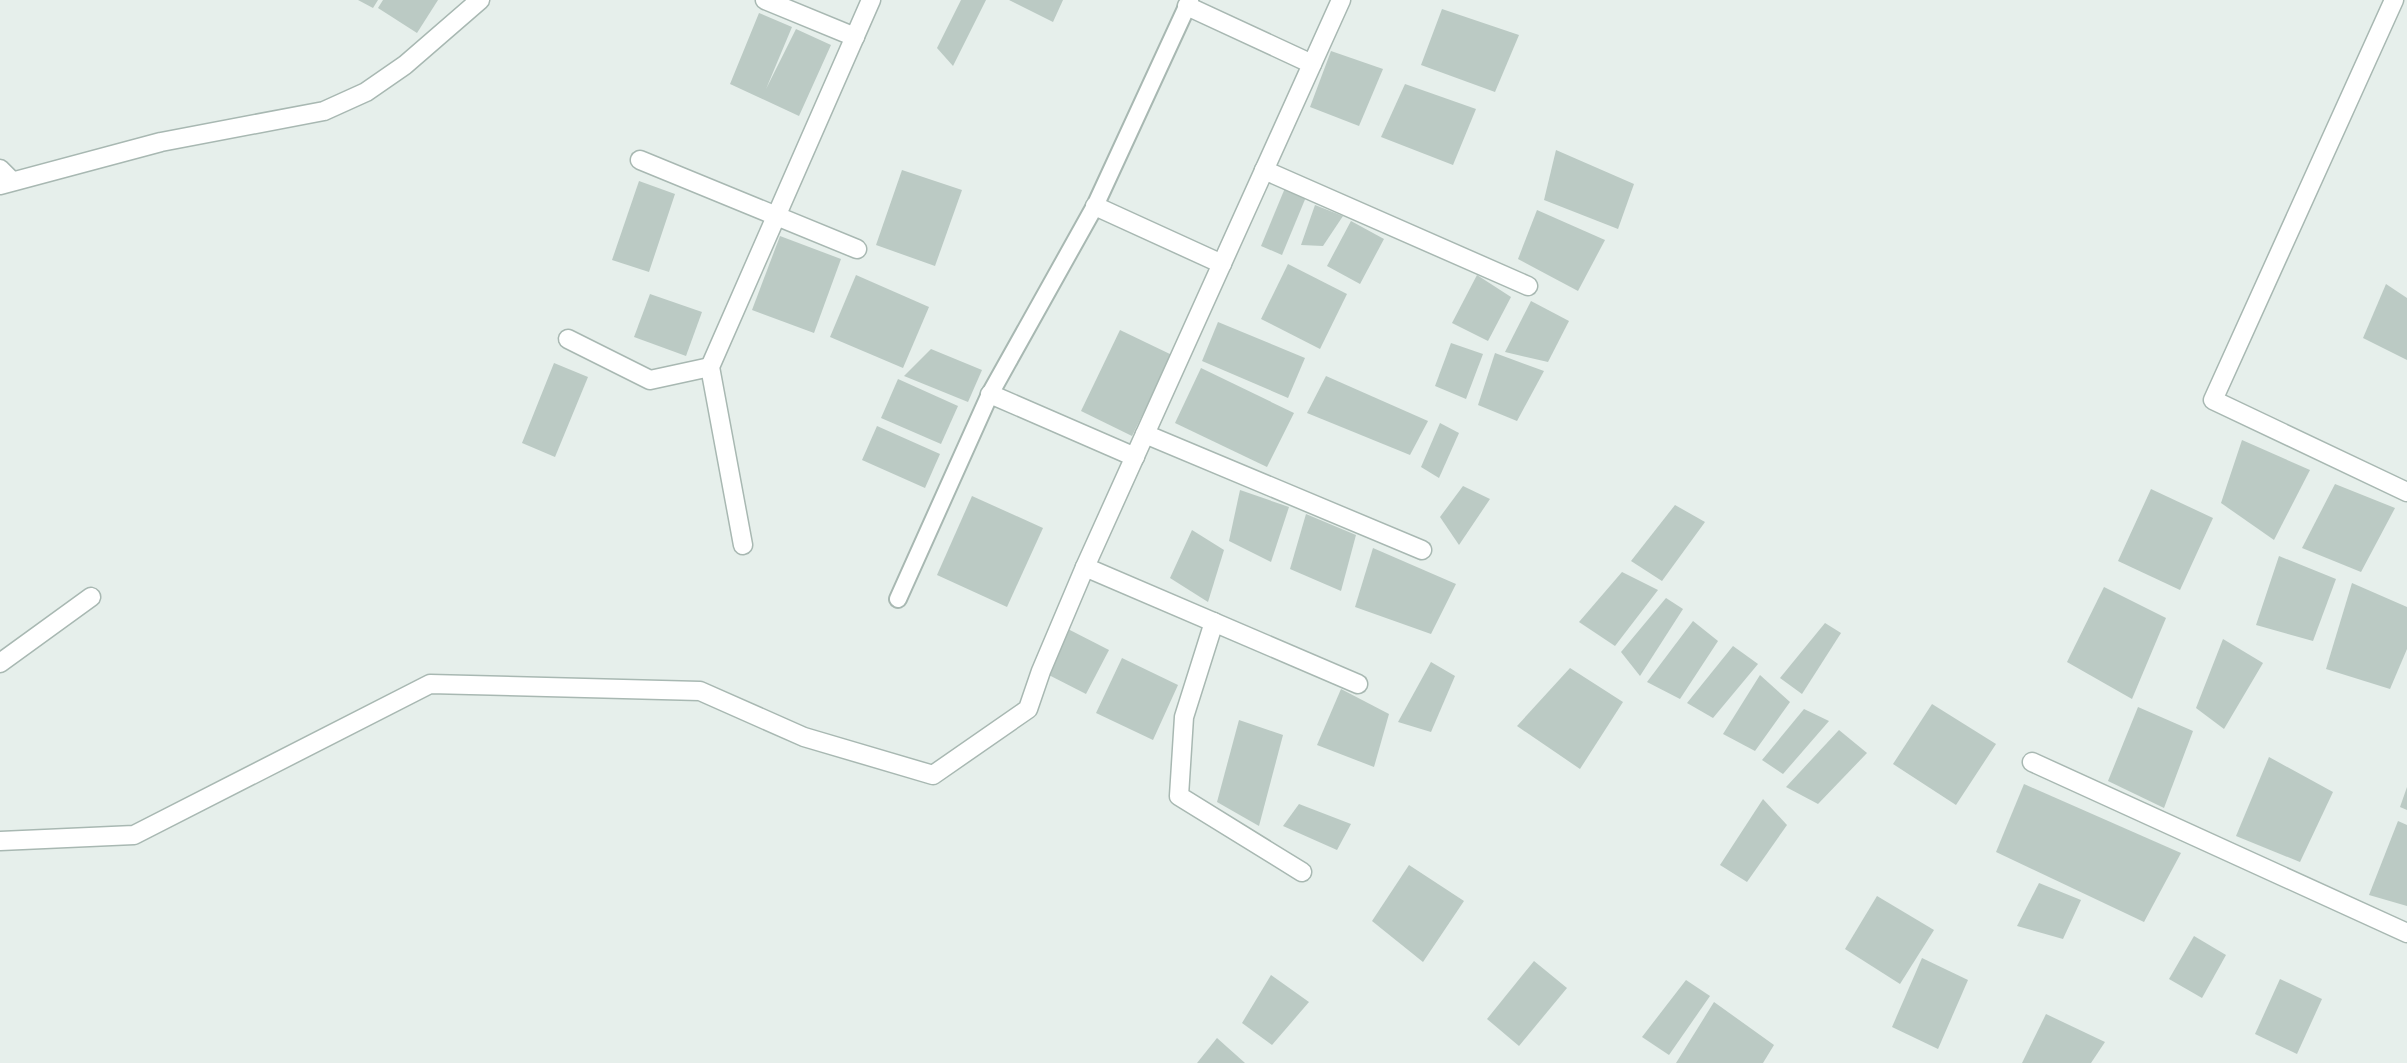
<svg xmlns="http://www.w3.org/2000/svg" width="2407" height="1063" font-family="Signika,sans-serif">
<rect width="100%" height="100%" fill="#e6efeb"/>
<!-- building -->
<g fill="#bbcac4">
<path d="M358,0H378L373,8Z"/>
<path d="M383,0H438L417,33L378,8Z"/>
<path d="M961,0H986L953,66L937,48Z"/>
<path d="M1009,0H1063L1053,22Z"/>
<path d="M1442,9L1519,35L1495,92L1421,65Z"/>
<path d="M759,13L792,27L766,89L796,29L831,45L799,116L730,84Z"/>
<path d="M1331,51L1383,69L1359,126L1310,107Z"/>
<path d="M1405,84L1476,109L1453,165L1381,137Z"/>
<path d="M1556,150L1634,184L1618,229L1544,200Z"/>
<path d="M902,170L962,190L935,266L876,245Z"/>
<path d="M639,181L675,194L649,272L612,260Z"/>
<path d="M1285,188L1306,197L1282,255L1261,246Z"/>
<path d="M1315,205L1343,216L1323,246L1301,245Z"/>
<path d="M1537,210L1605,240L1578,291L1518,259Z"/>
<path d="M1351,221L1384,239L1360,284L1327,266Z"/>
<path d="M780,236L841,259L814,333L752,310Z"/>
<path d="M1288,264L1347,294L1320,349L1261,319Z"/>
<path d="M856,275L929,307L903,368L830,337Z"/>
<path d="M1477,275L1511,297L1488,341L1452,323Z"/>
<path d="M2386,284L2407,298V360L2363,338Z"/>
<path d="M650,294L702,312L686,356L634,337Z"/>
<path d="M1531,301L1569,321L1548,362L1505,352Z"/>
<path d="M1218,322L1305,358L1288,398L1202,361Z"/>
<path d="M1120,330L1172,355L1132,436L1081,411Z"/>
<path d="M1451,343L1483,354L1466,399L1435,386Z"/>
<path d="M931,349L982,370L968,402L904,376Z"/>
<path d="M1495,353L1544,371L1517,421L1478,405Z"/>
<path d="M554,363L588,377L555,457L522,443Z"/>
<path d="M1201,368L1294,413L1267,467L1175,423Z"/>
<path d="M1326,376L1428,421L1410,455L1307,413Z"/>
<path d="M898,379L958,406L941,444L881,418Z"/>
<path d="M1440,423L1459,433L1439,478L1421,467Z"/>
<path d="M877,426L940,454L925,488L862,460Z"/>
<path d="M2242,440L2310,470L2274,540L2221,503Z"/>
<path d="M2335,484L2395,508L2361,572L2302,548Z"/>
<path d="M1463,486L1490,499L1459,545L1440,517Z"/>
<path d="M2151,489L2213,518L2180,590L2118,561Z"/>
<path d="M1240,490L1289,507L1271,562L1229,541Z"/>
<path d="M972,496L1043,528L1007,607L937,575Z"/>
<path d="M1675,505L1705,522L1662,581L1631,561Z"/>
<path d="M1306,514L1356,535L1341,591L1290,569Z"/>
<path d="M1192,530L1224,550L1208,602L1170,578Z"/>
<path d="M1373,548L1456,584L1431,634L1355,607Z"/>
<path d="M2279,556L2336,579L2313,641L2256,625Z"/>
<path d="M1622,572L1658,590L1615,646L1579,622Z"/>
<path d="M2352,583L2407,607V649L2390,689L2326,669Z"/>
<path d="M2104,587L2166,618L2132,699L2067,662Z"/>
<path d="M1666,598L1683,609L1640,676L1621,652Z"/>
<path d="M1693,621L1718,641L1680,699L1647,682Z"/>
<path d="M1825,623L1841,633L1802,694L1780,678Z"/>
<path d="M1064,627L1109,650L1086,694L1041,671Z"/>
<path d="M2223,639L2263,663L2224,729L2196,708Z"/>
<path d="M1733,646L1758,664L1713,718L1687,703Z"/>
<path d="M1122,658L1178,685L1153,740L1096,713Z"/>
<path d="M1431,662L1455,676L1431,732L1398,722Z"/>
<path d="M1570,668L1623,702L1580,769L1517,726Z"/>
<path d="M1760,675L1790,702L1755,751L1723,734Z"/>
<path d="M1341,689L1389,714L1374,767L1317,745Z"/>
<path d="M1932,704L1996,744L1956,805L1893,764Z"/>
<path d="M2138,707L2193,731L2164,808L2108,781Z"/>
<path d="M1804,709L1829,721L1783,774L1762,760Z"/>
<path d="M1239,720L1283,735L1259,826L1217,802Z"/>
<path d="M1839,730L1867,753L1818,804L1786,787Z"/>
<path d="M2269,757L2333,792L2300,862L2236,836Z"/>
<path d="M2024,784L2181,853L2144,922L1996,852Z"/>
<path d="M2407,787V810L2400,807Z"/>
<path d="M1763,799L1787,825L1747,882L1720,865Z"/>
<path d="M1299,804L1351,824L1337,850L1283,826Z"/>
<path d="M2398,821L2407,825V906L2369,895Z"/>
<path d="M1409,865L1464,901L1423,962L1372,921Z"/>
<path d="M2039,883L2081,900L2063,939L2017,926Z"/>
<path d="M1877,896L1934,930L1900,984L1845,949Z"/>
<path d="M2194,936L2226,955L2202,998L2169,979Z"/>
<path d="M1922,958L1968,980L1938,1049L1892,1027Z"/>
<path d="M1534,961L1567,988L1519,1046L1487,1019Z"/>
<path d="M1271,975L1309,1002L1272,1045L1242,1023Z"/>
<path d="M2280,979L2322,999L2297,1054L2255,1034Z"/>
<path d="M1686,980L1710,996L1669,1055L1642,1037Z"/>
<path d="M1714,1002L1774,1045L1763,1063H1676Z"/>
<path d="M2046,1014L2105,1042L2091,1063H2022Z"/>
<path d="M1217,1038L1245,1063H1197Z"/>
</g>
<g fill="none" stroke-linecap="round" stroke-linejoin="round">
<!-- service casing -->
<g stroke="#a8b8b2" stroke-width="20">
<path id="service" d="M898,599L990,394L1095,206L1190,0"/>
</g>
<!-- minor casing -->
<g stroke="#a8b8b2" stroke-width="21">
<g id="minor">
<path d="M765,0L855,37"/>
<path d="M2394,0L2213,400L2407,492"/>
<path d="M1187,6L1312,64"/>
<path d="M640,160L857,249"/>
<path d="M0,169L12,181"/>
<path d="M1264,170L1528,286"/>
<path d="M1095,206L1222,264"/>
<path d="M568,339L650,380L710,367"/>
<path d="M990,394L1135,457"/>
<path d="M1145,434L1422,550"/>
<path d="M743,545L710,367L871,0"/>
<path d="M1085,567L1358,684"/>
<path d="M1214,622L1184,717L1179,796L1302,872"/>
<path d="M0,663L91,597"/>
<path d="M2032,762L2407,933"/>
<path d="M0,841L134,835L430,684L700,691L804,737L933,775L1028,709L1041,671L1085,567L1341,0"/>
</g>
</g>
<!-- tertiary casing -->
<g stroke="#a8b8b2" stroke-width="21">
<path id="tertiary" d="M0,185L161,142L324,111L366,92L405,65L480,0"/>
</g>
<!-- service -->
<use href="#service" stroke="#fff" stroke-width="16"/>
<!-- minor -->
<use href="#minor" stroke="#fff" stroke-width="18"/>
<!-- tertiary -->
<use href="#tertiary" stroke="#fff" stroke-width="18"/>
</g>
</svg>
